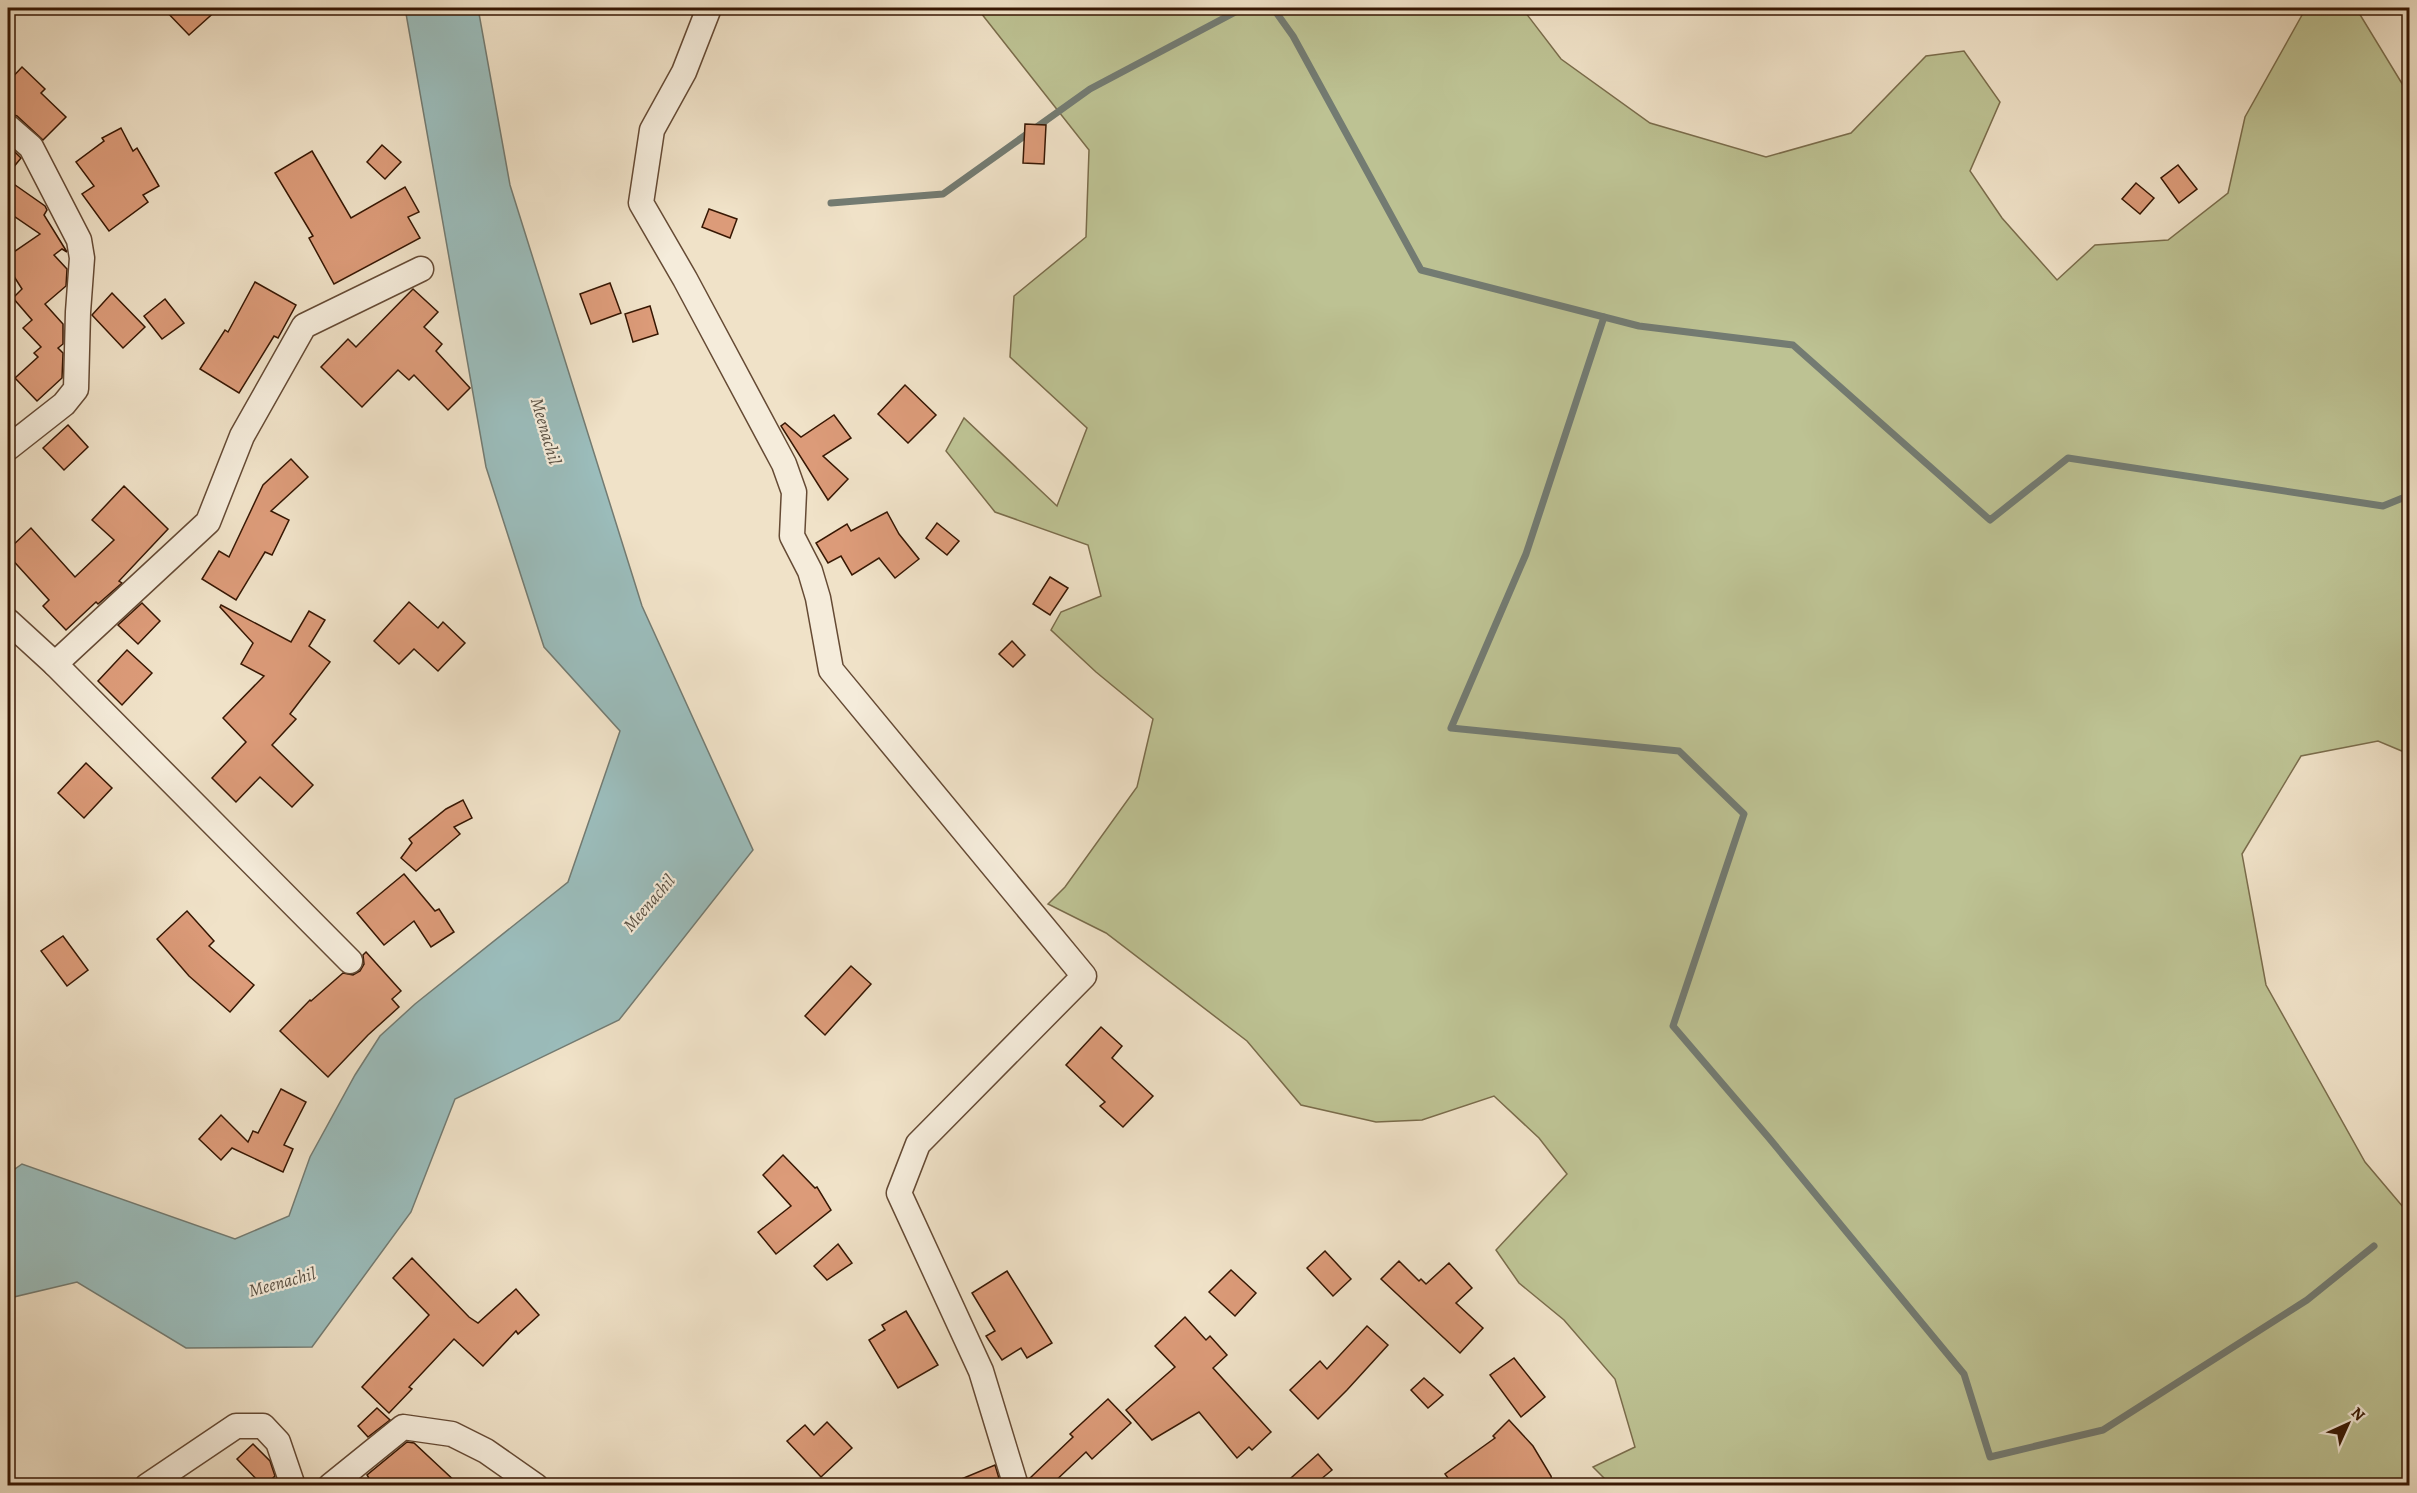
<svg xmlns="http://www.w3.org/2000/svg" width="2417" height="1493" font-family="Alegreya,serif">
<rect width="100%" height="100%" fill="#f0e2c8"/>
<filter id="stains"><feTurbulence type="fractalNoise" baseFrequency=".00333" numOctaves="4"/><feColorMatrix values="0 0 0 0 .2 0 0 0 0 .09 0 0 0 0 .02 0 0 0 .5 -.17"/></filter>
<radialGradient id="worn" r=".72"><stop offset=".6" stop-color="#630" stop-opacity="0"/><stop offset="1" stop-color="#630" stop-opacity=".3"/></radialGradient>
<!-- green -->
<path fill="#bdc293" stroke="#7a6c4b" stroke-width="1.5" d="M977,8H1522L1561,59L1650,123L1766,157L1851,133L1926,56L1964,51L2000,102L1970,171L2002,218L2057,280L2095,245L2168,240L2228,193L2245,117L2306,8H2356L2409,95V754L2378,741L2301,756L2242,854L2266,985L2365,1162L2409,1214V1485L1612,1486L1593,1467L1635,1447L1615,1379L1564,1320L1519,1283L1496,1250L1567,1174L1539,1138L1494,1096L1422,1120L1376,1122L1301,1105L1247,1041L1106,933L1048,904L1065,887L1137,787L1153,719L1096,672L1051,630L1061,612L1101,596L1088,545L995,512L946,451L964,418L1057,506L1087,428L1010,357L1014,296L1086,237L1089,150Z"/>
<!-- water -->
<path fill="#9bbdbc" stroke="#737b72" stroke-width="1.5" d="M405,8H478L510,185L642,606L753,850L619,1020L455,1099L411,1212L312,1347L186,1348L77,1282L14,1297L8,1314V1174L22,1164L235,1239L289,1216L310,1157L355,1075L380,1036L415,1004L568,882L620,731L544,647L486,467Z"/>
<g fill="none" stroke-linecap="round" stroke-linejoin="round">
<!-- stream -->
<g stroke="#737b72" stroke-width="7">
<path d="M1273,8L1293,36L1421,270L1639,326L1793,345L1990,520L2068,458L2383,506L2410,495"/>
<path d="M831,203L943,194L1090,89L1243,8"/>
<path d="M1604,317L1526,554L1451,728L1679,751L1744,814L1673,1026L1769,1138L1964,1374L1990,1457L2103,1430L2307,1300L2374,1246"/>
</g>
</g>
<!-- building -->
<g fill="#dc9b79" stroke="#371703" stroke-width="1.5">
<path d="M163,8H219L189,35Z"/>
<path d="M22,67L45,89L41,93L66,117L43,140L17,116L8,113V82Z"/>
<path d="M1025,124L1046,125L1044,164L1023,163Z"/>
<path d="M121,128L133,151L137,148L159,186L143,195L148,202L109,231L82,194L94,186L76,162L104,141L102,138Z"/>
<path d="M8,145L21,158L8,174Z"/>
<path d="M382,145L401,162L385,179L367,162Z"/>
<path d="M312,151L351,218L405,187L419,212L408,217L420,238L334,284L309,238L313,236L275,173Z"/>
<path d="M2178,165L2197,189L2179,203L2161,178Z"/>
<path d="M8,180L45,206L47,210L44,215L67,252L62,249L54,255L67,269L66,286L45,304L63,324V344L58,348L63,353L62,378L37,401L15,378L38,357L34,353L41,347L23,328L32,320L13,298L22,289L8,267V256L40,234L8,212Z"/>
<path d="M2136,183L2154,198L2140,214L2122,199Z"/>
<path d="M709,209L737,219L730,238L702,227Z"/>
<path d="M255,282L296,305L278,338L274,336L239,393L200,369L225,330L228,332Z"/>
<path d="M610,283L621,313L591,324L580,294Z"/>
<path d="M413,289L438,312L424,327L442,344L436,351L470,388L448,410L414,375L409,380L398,370L362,407L321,367L348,339L356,347Z"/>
<path d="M112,293L145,327L123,348L92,315Z"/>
<path d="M165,299L184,323L162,339L144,316Z"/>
<path d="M650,306L658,334L633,342L625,314Z"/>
<path d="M905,385L936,415L908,443L878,414Z"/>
<path d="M834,415L851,438L823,456L848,479L828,500L781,426L785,423L801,437Z"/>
<path d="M68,425L88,447L64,470L43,448Z"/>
<path d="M291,459L308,477L271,511L289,520L272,555L265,552L236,600L202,579L219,551L229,557L263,485Z"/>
<path d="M124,486L168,529L119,581L122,583L98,604L96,602L66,630L43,606L49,600L8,555V550L31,528L75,577L114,540L92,520Z"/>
<path d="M887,512L899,534L919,559L895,578L879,558L852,575L841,556L828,563L816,543L847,524L851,531Z"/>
<path d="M937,523L959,541L947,555L926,538Z"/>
<path d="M1050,577L1068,588L1050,615L1033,604Z"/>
<path d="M409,602L438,628L443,622L465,643L438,671L414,649L399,664L374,641Z"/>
<path d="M142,603L160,621L138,644L118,625Z"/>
<path d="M221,605L291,642L309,611L325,620L309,646L330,662L290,714L296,719L272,745L313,785L292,807L260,777L236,802L212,778L246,742L223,718L264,676L241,664L253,643L220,607Z"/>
<path d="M1012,641L1025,655L1013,667L999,654Z"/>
<path d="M127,650L152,673L122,705L98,681Z"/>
<path d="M86,763L112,788L84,818L58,793Z"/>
<path d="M463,800L472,818L454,827L460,834L416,871L401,858L412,843L409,839L446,809Z"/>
<path d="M404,874L435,911L439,909L454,932L431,947L414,921L384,945L357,913Z"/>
<path d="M187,911L214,941L209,946L254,985L230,1012L189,976L157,939Z"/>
<path d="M63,936L88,970L67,986L41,951Z"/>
<path d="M366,952L401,991L392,999L399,1007L368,1035L328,1077L280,1031L310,1000L311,1001L343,973L353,975L360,971L364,964L363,955Z"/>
<path d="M851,966L871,984L825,1035L805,1016Z"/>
<path d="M1101,1027L1122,1046L1112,1058L1153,1096L1123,1127L1100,1106L1105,1102L1066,1065Z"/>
<path d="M281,1089L306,1102L284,1145L293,1149L283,1172L232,1148L221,1160L199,1139L221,1115L248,1142L253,1131L258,1133Z"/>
<path d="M783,1155L815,1188L817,1187L831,1210L776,1254L758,1232L791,1206L763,1175Z"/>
<path d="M838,1244L852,1263L827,1280L814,1266Z"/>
<path d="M1325,1251L1351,1279L1333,1296L1307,1268Z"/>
<path d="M412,1258L469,1317L478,1323L516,1289L539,1315L518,1334L516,1331L483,1366L454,1339L409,1387L412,1389L389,1413L362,1387L429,1315L393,1278Z"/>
<path d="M1399,1261L1419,1281L1421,1279L1426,1284L1449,1263L1472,1288L1456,1303L1483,1328L1460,1353L1381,1279Z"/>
<path d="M1231,1270L1256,1293L1235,1316L1209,1292Z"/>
<path d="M1007,1271L1052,1343L1027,1358L1021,1348L1002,1360L986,1336L995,1331L972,1293Z"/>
<path d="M906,1311L938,1365L898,1388L869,1340L885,1330L882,1325Z"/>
<path d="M1185,1317L1206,1340L1210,1336L1227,1355L1213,1368L1271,1432L1252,1450L1249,1447L1237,1458L1199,1412L1152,1440L1126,1410L1175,1367L1155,1346Z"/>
<path d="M1367,1326L1388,1345L1347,1390L1318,1419L1290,1390L1320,1361L1327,1369Z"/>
<path d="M1514,1358L1545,1397L1521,1417L1490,1375Z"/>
<path d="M1424,1378L1443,1395L1428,1408L1411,1390Z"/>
<path d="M1108,1399L1131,1423L1092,1459L1086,1452L1051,1485H1030L1029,1479L1073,1437L1070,1434Z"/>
<path d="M377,1408L390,1420L368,1437L358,1426Z"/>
<path d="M1509,1420L1533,1446L1551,1476L1553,1485H1453L1445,1474L1495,1438L1493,1436Z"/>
<path d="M827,1422L852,1448L821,1477L787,1441L805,1425L814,1435Z"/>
<path d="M407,1442L414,1443L459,1485H373L367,1475Z"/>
<path d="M253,1444L270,1461L275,1476L265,1485H262L237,1459Z"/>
<path d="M1318,1454L1332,1470L1314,1485H1283Z"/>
<path d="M995,1465L1001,1485H947Z"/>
</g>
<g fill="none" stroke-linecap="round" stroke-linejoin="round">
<!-- minor casing -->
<g stroke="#654a34" stroke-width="27">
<g id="minor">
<path d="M709,8L684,72L652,130L641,203L685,279L784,464L794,492L792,536L810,571L818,598L831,670L1084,976L918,1144L899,1193L981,1371L1016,1486"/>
<path d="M8,127L31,147L79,240L82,258L78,312L76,389L64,404L8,448"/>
<path d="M8,621L55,664L350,961"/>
<path d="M55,664L208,522L242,436L304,326L421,269"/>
<path d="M147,1486L236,1426H263L278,1442L293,1486"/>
<path d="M330,1486L403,1427L452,1434L486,1451L536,1486"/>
</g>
</g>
<!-- minor -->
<use href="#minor" stroke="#f5ecdb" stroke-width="24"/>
</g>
<g text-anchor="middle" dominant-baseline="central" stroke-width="4.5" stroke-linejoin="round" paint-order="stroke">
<!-- water labels -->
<g font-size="18" font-style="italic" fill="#5a5144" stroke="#f5ecdb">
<text transform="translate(546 431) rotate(74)">Meenachil</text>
<text transform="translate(649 903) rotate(-49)">Meenachil</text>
<text transform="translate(282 1282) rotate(-15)">Meenachil</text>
</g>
</g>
<!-- margin -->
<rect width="2417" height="1493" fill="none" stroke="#f0e2c8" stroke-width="30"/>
<rect x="9" y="9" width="2399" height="1475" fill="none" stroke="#371703" stroke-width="3"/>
<rect x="15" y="15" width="2387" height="1463" fill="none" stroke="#371703" stroke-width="1.5"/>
<!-- north arrow -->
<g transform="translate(2348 1424) rotate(45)" stroke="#f5ecdb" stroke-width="4.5" paint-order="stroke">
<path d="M0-4.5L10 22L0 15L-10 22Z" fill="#371703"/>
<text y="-9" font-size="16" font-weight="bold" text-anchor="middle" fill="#371703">N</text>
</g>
<rect width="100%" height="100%" filter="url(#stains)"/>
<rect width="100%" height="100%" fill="url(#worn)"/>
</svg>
